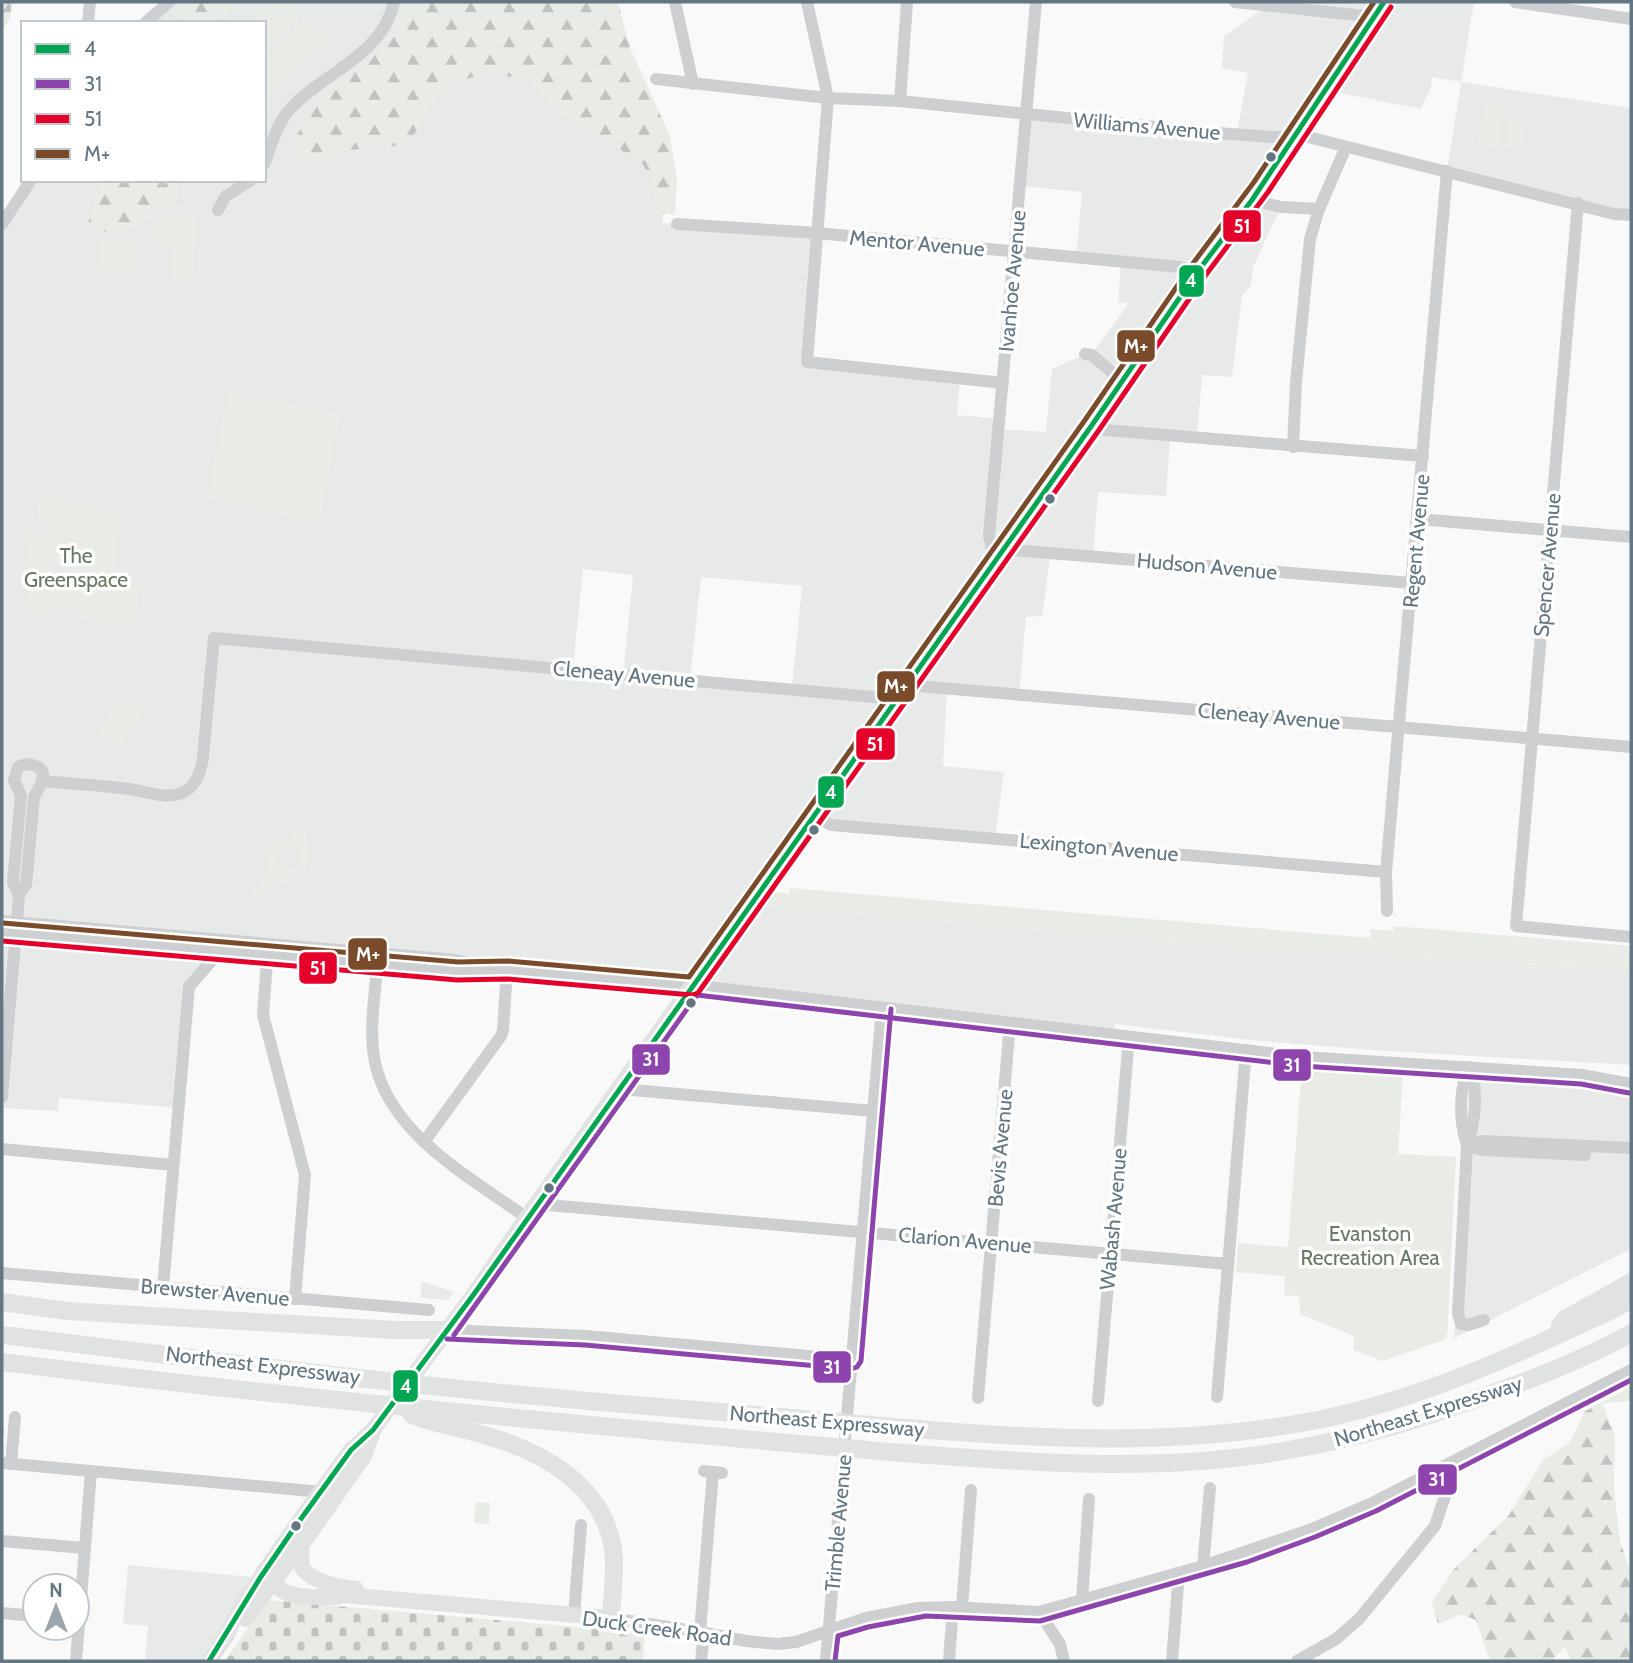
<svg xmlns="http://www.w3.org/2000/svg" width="1633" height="1663" font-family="Cabin,sans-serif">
<defs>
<pattern id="forest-firs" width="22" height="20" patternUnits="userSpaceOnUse" patternTransform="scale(1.75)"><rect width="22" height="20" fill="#e8ebe6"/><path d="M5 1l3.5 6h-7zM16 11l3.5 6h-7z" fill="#c0c3c0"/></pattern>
<pattern id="cemetery-stones" width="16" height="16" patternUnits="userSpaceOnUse" patternTransform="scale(1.75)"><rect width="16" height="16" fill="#e8ebe6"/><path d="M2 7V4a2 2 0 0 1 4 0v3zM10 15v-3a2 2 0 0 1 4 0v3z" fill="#c0c3c0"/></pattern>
</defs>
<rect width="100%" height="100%" fill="#f9f9f9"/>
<!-- built -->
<g fill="#e8e9e9" fill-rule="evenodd">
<path d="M169,2H468L638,95L663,188V223L817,233L808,362L960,379L957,415L1000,419L999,429L1046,432L1052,369L1085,354H1092L1129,303L1118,302L1121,262L1076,258L1082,192L1021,186L1027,115L1237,134L1248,73L1222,68L1224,36L1267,6L1264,2H1474L1461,82L1631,108V215L1447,171L1461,82L1432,77L1431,87L1421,109L1326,90L1252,199L1281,207L1253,267L1251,285L1242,296L1232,377L1202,375L1197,438L1170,435L1166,496L1098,492L1093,557L1051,553L1042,616L1026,617L1019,695L947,689L943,766L1004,772L995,838L831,825L814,816L756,898L766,901L886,910L1123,938L1313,955V952L1631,970V1065L1372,1050L1250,1040L1115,1024L1114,1035L844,1003L215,950L192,981L179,1108L59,1098L58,1111L2,1108V224L31,180H264V23H145ZM583,569L633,575L623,675L573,669ZM701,577L802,586L792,688L690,680Z"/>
<path d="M1469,1067L1631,1084V1249L1453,1339L1458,1313L1471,1136Z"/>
<path d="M421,1281L454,1292L448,1300L421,1298Z"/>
<path d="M128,1565L260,1578L209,1661H145L148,1626L123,1624Z"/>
</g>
<!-- green -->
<g fill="#e8ebe6">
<path d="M269,2H288L302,14L264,53V23H248Z"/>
<path d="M305,17L328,40L270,99L264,125V59Z"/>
<path d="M1483,103L1505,106L1500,147L1477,144Z"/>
<path d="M1507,121L1526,124L1522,148L1504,146Z"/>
<path d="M153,216L197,219L193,280L170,279L172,249L151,247Z"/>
<path d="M100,238L137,240L136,278L129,272L114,274L98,267Z"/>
<path d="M228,391L341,416L320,522L206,497Z"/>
<path d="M63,495L71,505L106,508L121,523L116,582L139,585L137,624C121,623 101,624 86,619C77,617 74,607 61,608C53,610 50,617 42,617L25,597L34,583L28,576L34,575L30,567H19L29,557L22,540L24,535L46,538L48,524L39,522L36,502C45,496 54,501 63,495Z"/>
<path d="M132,700H145L143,719L127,734L124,744L98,741C100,726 103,715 115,705L117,707Z"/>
<path d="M297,824L304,826C308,835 308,844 308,853C309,887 289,877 268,889C264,891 260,897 256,900L250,901L248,897C265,873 265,882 267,850L277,855C279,858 279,862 281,865C288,877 300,868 301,858L295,849L278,850L269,846L292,837Z"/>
<path d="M790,888L1370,938L1371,929L1393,931L1394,926L1631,946V970L1314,952L1313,955L765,906L775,892L789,894Z"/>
<path d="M1302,1067L1403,1073L1398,1154L1456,1157L1447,1339L1383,1361L1353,1350L1354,1336L1300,1314L1299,1296L1284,1295L1285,1276L1236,1272L1238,1243L1288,1247Z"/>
<path d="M476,1502L490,1503L489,1524L474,1523Z"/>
</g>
<!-- forest -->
<g fill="url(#forest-firs)">
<path d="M2,2H12L10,18L2,31Z"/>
<path d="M185,2H235L227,19L223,23H165Z"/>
<path d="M403,2H618L630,48L670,136L677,178L675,215L655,212L654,189L643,164L549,105L529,79C502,75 473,71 449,87C439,94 416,132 407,145L350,150L313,162L295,155L296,137L322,90L372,59L393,30Z"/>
<path d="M100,180H178V202L122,232L86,231Z"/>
<path d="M1631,1387L1630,1401L1602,1403L1615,1437L1614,1489L1620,1540L1631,1575V1661H1570L1565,1646L1552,1661H1490L1476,1620L1461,1614L1438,1624L1432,1602L1453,1570L1509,1515L1543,1460L1570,1442L1585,1411Z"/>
</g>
<!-- cemetery -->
<path fill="url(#cemetery-stones)" d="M268,1600L645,1633L643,1661H224Z"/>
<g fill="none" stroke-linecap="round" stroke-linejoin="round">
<!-- minor -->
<g stroke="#cecfd0" stroke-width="12">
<path d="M675,2L693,84"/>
<path d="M807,2L828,98L807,362L1003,383"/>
<path d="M1235,2L1374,17"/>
<path d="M1515,2L1631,19"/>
<path d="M88,23L90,2"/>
<path d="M145,23L169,2"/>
<path d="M656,79L828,98L900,101L1205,132L1271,137H1308L1614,214L1631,215"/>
<path d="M900,101L907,2"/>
<path d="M264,164C271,148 275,128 286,114C319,73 382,58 394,2"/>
<path d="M1252,200L1281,207L1319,209"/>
<path d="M1578,203L1516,926L1631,937"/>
<path d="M218,210L226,196L251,180"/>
<path d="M2,224L31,180"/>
<path d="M677,224L817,233L1180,267L1198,271"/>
<path d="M1085,354L1092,355L1122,381"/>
<path d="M1092,425L1105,430L1423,456"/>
<path d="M1293,447L1296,382L1310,239L1319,209L1346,147"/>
<path d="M1418,519L1631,537"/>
<path d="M1002,549L1412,583"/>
<path d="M994,560L989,535L991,512L1036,2"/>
<path d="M906,685L1631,747"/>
<path d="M25,764C52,766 43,781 34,797L26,885L19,895L13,882L21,796L14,780L18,767Z"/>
<path d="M43,781C71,784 100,785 129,789C146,791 165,800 182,793C196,787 201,771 203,757L214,638L896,699"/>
<path d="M814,816L831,825L1386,872"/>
<path d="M1387,911L1386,872L1447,171"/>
<path d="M2,921L456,960L479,965"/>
<path d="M2,932L458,971L507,970L708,987L1303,1057L1582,1075L1631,1084"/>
<path d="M268,948L263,1015L305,1175L295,1299"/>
<path d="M378,957C376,987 370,1019 373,1049C380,1129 467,1175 527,1218"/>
<path d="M1469,1067C1479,1090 1475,1122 1467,1146L1458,1313L1461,1324L1468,1325L1484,1320"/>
<path d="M623,1084L632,1090L873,1111"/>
<path d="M2,1097L19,895"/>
<path d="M424,1142L501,1036L503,1030L507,970"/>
<path d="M1466,1142C1459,1119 1459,1089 1469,1067"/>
<path d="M1467,1146L1483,1141L1631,1148"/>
<path d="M1468,1146L1483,1150L1585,1155"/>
<path d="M2,1149L173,1165"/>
<path d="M536,1204L1228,1264"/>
<path d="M2,1273L429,1310"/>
<path d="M163,1287L189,987L212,960L216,944"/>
<path d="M447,1330L586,1336L852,1360"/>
<path d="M1217,1397L1246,1050"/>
<path d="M978,1398L1010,1023"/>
<path d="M1098,1401L1129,1037"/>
<path d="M2,1463L322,1492"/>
<path d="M11,1464L15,1417"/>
<path d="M704,1471L722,1473"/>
<path d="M2,1541L85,1548"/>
<path d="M1203,1566L1210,1488"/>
<path d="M1082,1600L1089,1499"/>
<path d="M962,1607L971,1490"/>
<path d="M1039,1612L1060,1644L1064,1661"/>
<path d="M2,1613L35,1616"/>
<path d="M574,1615L581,1525"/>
<path d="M611,1618L700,1632L746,1641L778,1644L796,1642L866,1618L918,1608L953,1607L1039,1612L1203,1566L1312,1529L1372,1503L1631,1370"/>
<path d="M76,1661L91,1472"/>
<path d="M701,1661L703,1642L700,1632L713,1472"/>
<path d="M826,1661L882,1008"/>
<path d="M949,1661L953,1607"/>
<path d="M1172,1661L1178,1585L1177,1573"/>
<path d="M1297,1661L1336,1639L1359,1619L1435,1526L1445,1496L1443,1486L1436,1471"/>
</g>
<!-- major -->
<g stroke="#e1e2e2" stroke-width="16">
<path d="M301,1546L302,1568C316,1584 336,1586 356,1589"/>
<path d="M264,1571C270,1577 274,1584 280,1589C290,1598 329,1599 343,1595L611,1618"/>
<path d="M245,1619L301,1546L364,1456L372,1434"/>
<path d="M209,1661L227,1635L235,1617L260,1578L295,1527L351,1450L373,1430L474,1294L536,1204L1092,425L1198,271L1252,200L1384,2"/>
</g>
<!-- highway -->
<g stroke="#e1e2e2" stroke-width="18">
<path d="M2,1302L67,1311L395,1330H447"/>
<path d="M1560,1326L1565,1319L1631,1282"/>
<path d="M2,1335C179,1356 357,1380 534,1396C617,1404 699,1410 781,1417C956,1432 1132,1454 1307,1422C1416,1402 1516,1355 1616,1308L1631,1299"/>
<path d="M2,1362C219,1389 437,1411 656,1431C747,1439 838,1448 929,1455C1051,1464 1174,1472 1294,1449C1357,1438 1419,1420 1479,1398C1531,1380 1583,1360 1631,1333"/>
<path d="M412,1415C436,1425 460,1427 484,1435C541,1451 603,1484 613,1549C616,1571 612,1596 611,1618"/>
</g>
<!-- bus-1 casing -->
<g stroke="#fff" stroke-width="10">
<path id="bus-1" d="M209,1661L260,1578L295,1527L351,1450L373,1430L474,1294L1092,425L1198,271L1252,200L1384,2"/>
</g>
<!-- bus-2 casing -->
<g stroke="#fff" stroke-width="10">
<g id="bus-2">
<path d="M454,1335L697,995L1302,1066L1581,1084L1629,1093"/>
<path d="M447,1339L585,1345L851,1369L857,1367L861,1361L891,1009"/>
<path d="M835,1661L838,1636L868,1627L926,1616L1040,1621L1247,1562L1315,1537L1376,1511L1631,1380"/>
</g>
</g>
<!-- bus-3 casing -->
<g stroke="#fff" stroke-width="10">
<path id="bus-3" d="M2,941L457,980L507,979L692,995L698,993L1099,430L1205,276L1268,192L1391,7"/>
</g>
<!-- bus-4 casing -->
<g stroke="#fff" stroke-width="10">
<path id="bus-4" d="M3,923L458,962L508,961L689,977L1085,420L1191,266L1254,182L1374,2"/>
</g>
<!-- bus-1 -->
<use href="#bus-1" stroke="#00a651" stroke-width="5"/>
<!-- bus-2 -->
<use href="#bus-2" stroke="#8e44ad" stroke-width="5"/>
<!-- bus-3 -->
<use href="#bus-3" stroke="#e4002b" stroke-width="5"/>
<!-- bus-4 -->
<use href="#bus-4" stroke="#7a4b2a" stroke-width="5"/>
</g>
<!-- markers -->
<g fill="#657683" stroke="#fff" stroke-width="2.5">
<circle cx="1271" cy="157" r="6"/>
<circle cx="1050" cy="499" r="6"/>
<circle cx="814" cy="830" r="6"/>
<circle cx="691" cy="1003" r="6"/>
<circle cx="549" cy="1188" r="6"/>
<circle cx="296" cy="1526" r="6"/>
</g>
<g text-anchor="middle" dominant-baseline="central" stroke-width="7" stroke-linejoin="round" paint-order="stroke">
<!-- street labels -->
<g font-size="21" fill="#657683" stroke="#fff">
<text transform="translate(1147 126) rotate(5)">Williams Avenue</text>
<text transform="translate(917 243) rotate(5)">Mentor Avenue</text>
<text transform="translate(1012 281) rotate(-85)">Ivanhoe Avenue</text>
<text transform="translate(1416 541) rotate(-85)">Regent Avenue</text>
<text transform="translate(1547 565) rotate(-85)">Spencer Avenue</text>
<text transform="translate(1207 566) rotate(5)">Hudson Avenue</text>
<text transform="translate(624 674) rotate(5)">Cleneay Avenue</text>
<text transform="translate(1269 716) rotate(5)">Cleneay Avenue</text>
<text transform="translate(1099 847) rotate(5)">Lexington Avenue</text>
<text transform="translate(1000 1148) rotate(-85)">Bevis Avenue</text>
<text transform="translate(1113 1219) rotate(-85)">Wabash Avenue</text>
<text transform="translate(965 1240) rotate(5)">Clarion Avenue</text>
<text transform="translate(215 1292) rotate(5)">Brewster Avenue</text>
<text transform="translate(263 1365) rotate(7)">Northeast Expressway</text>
<text transform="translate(1428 1411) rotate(-17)">Northeast Expressway</text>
<text transform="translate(827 1421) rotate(5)">Northeast Expressway</text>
<text transform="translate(838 1523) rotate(-85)">Trimble Avenue</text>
<text transform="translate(657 1628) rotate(8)">Duck Creek Road</text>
</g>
<!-- park labels -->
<g font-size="21" fill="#687a64" stroke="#fff">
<text x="76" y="555">The<tspan x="76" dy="24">Greenspace</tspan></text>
<text x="1370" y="1233">Evanston<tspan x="1370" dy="24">Recreation Area</tspan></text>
</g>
</g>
<g stroke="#fff" stroke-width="2.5">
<rect x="1222" y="209" width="40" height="34" rx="7" fill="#e4002b"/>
<rect x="1178" y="264" width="27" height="34" rx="7" fill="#00a651"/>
<rect x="1116" y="329" width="40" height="34" rx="7" fill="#7a4b2a"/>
<rect x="876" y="670" width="40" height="33" rx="7" fill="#7a4b2a"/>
<rect x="855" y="727" width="41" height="34" rx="7" fill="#e4002b"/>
<rect x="817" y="775" width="28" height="34" rx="7" fill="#00a651"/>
<rect x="347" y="937" width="41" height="34" rx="7" fill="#7a4b2a"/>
<rect x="298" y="951" width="40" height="34" rx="7" fill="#e4002b"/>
<rect x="631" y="1043" width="40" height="33" rx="7" fill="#8e44ad"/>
<rect x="1272" y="1048" width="40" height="34" rx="7" fill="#8e44ad"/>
<rect x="812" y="1350" width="40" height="34" rx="7" fill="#8e44ad"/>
<rect x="392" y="1369" width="27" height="34" rx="7" fill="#00a651"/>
<rect x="1417" y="1463" width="41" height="33" rx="7" fill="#8e44ad"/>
</g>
<g font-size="19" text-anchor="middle" font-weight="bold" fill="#fff">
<text x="1242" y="233">51</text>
<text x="1191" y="287">4</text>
<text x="1136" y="353">M+</text>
<text x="896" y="693">M+</text>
<text x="875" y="751">51</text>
<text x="831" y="799">4</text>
<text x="368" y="961">M+</text>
<text x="318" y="975">51</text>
<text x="651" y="1066">31</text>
<text x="1292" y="1072">31</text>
<text x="832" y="1374">31</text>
<text x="406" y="1393">4</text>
<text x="1437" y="1486">31</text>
</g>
<!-- border -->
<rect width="1633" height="1663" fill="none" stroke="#657683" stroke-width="7"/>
<!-- legend -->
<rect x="21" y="21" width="245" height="161" fill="#ffffff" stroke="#c1c8cd" stroke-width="2"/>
<rect x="35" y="44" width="35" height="10" fill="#00a651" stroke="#c1c8cd" stroke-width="2"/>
<text x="84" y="56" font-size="21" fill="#657683">4</text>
<rect x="35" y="79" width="35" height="10" fill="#8e44ad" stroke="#c1c8cd" stroke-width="2"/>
<text x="84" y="91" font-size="21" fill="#657683">31</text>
<rect x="35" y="114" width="35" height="10" fill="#e4002b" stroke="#c1c8cd" stroke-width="2"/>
<text x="84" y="126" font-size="21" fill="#657683">51</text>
<rect x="35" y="149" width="35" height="10" fill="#7a4b2a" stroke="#c1c8cd" stroke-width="2"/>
<text x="84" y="161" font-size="21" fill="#657683">M+</text>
<!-- north arrow -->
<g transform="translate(56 1607)"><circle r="33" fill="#ffffff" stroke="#c1c8cd" stroke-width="2"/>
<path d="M0-5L12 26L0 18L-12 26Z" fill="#99a4ac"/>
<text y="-10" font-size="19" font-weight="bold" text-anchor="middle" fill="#657683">N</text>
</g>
</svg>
